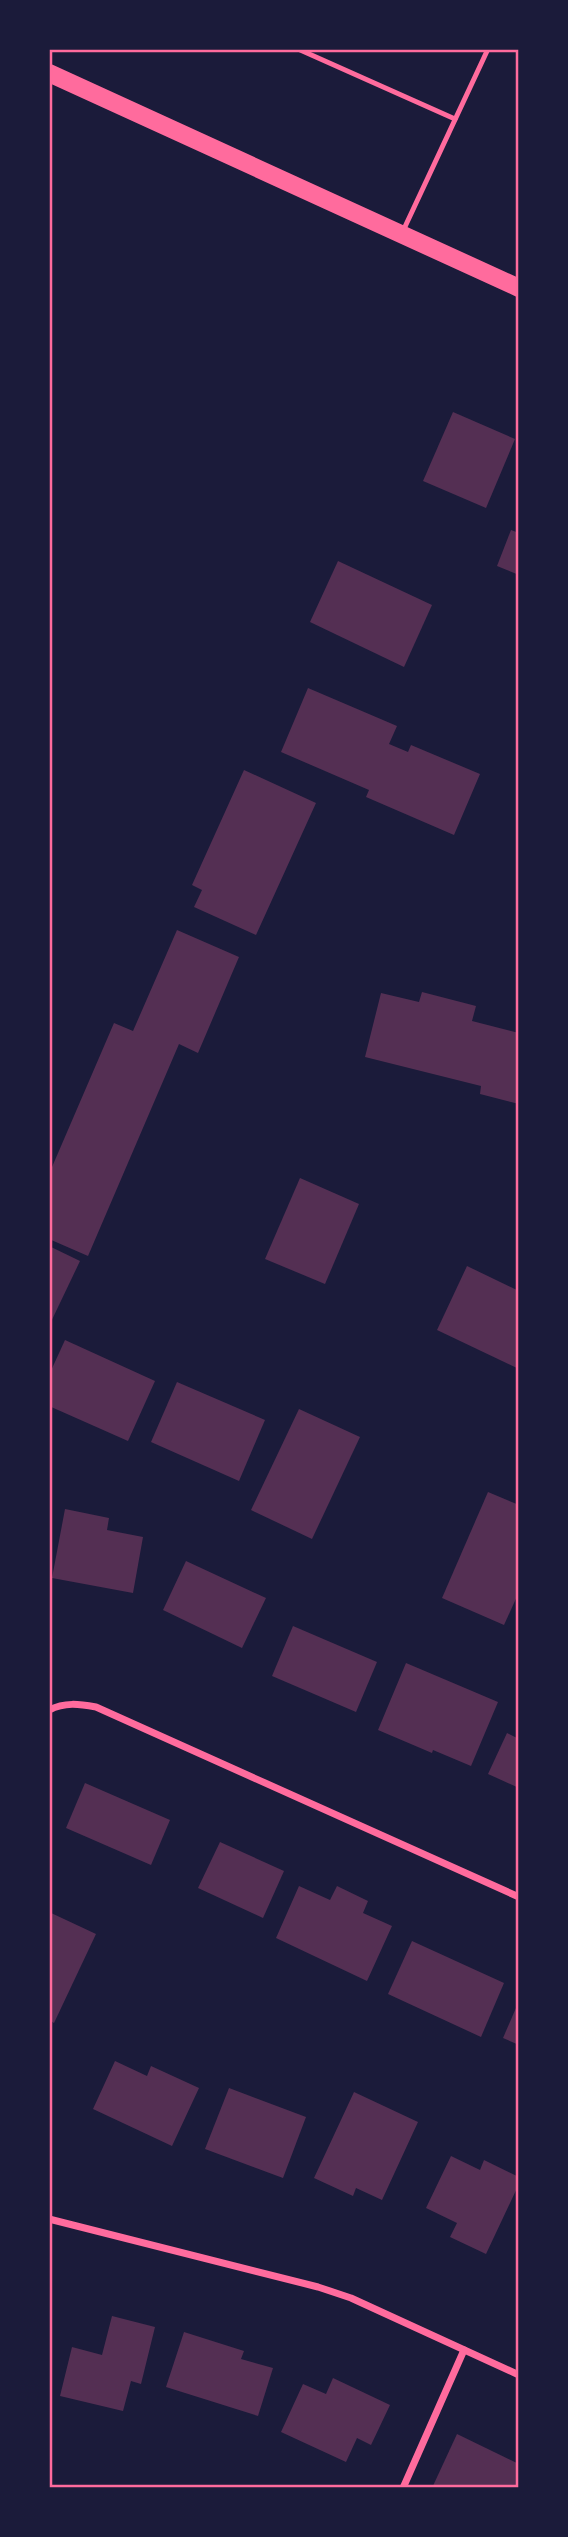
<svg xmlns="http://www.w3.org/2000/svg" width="568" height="2537" font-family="'Fira Sans Condensed',sans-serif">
<rect width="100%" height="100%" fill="#1b1b3a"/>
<!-- building -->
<g fill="#542f53">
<path d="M453,412L515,439L486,508L423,481Z"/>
<path d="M511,530L519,533V575L497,566Z"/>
<path d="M338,561L432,605L404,667L310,622Z"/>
<path d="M308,688L397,726L389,744L408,752L411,745L480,774L454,835L366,797L369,790L281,752Z"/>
<path d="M244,770L316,803L256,935L194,907L202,890L192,885Z"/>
<path d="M177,930L239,957L198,1053L179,1044L88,1256L49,1239V1174L114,1023L133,1031Z"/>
<path d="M422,992L476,1006L472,1021L519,1033V1104L480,1094L481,1086L365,1057L381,993L419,1002Z"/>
<path d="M300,1178L359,1204L325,1284L265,1259Z"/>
<path d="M49,1246L80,1261L49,1326Z"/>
<path d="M467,1266L519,1291V1369L437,1330Z"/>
<path d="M65,1340L155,1381L128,1441L49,1406V1375Z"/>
<path d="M177,1382L265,1420L239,1481L151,1442Z"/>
<path d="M299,1409L360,1437L312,1539L251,1510Z"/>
<path d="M488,1492L519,1505V1592L504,1625L442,1598Z"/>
<path d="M65,1509L109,1518L107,1530L143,1537L133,1593L52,1578Z"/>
<path d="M186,1561L266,1598L242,1648L163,1610Z"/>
<path d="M293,1626L377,1662L356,1712L272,1676Z"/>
<path d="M406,1663L498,1702L471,1766L433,1750L432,1753L378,1730Z"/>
<path d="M507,1733L519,1739V1788L488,1774Z"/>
<path d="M85,1783L170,1820L151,1865L66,1828Z"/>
<path d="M220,1842L284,1871L263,1918L198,1888Z"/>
<path d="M299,1886L330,1900L337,1886L368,1901L363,1913L392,1926L367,1981L276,1938Z"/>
<path d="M49,1912L96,1934L54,2023L49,2020Z"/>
<path d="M412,1941L504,1983L481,2037L388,1994Z"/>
<path d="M519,2001V2045L503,2038Z"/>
<path d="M115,2061L147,2076L151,2066L199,2088L172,2146L93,2109Z"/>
<path d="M229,2088L306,2117L283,2178L205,2149Z"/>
<path d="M354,2092L418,2122L382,2200L356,2188L353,2196L314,2178Z"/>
<path d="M451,2156L480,2170L484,2160L519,2177V2184L486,2254L450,2237L457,2223L426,2208Z"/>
<path d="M112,2316L155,2327L141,2384L131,2381L123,2411L60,2396L72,2347L102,2355Z"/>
<path d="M184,2332L244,2351L241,2359L273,2368L258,2416L166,2387Z"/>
<path d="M333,2378L390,2405L371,2445L357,2438L346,2462L281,2432L303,2384L326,2394Z"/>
<path d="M457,2434L519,2464V2488H432Z"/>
</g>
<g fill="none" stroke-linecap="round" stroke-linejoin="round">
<!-- service -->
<g stroke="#ff6b9d" stroke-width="5">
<path d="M298,49L455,119"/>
<path d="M403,231L488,49"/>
</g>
<!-- minor -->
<g stroke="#ff6b9d" stroke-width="7">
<path d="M49,1710C65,1702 79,1704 96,1707L519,1897"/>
<path d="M49,2219L318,2287L351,2298L519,2375"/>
<path d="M403,2488L464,2350"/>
</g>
<!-- primary -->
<path stroke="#ff6b9d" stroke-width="18" d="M49,73L519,288"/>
</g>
<!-- border -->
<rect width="568" height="2537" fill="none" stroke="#1b1b3a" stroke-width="102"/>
<rect x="51" y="51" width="466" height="2435" fill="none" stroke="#ff6b9d" stroke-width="2.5"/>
</svg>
